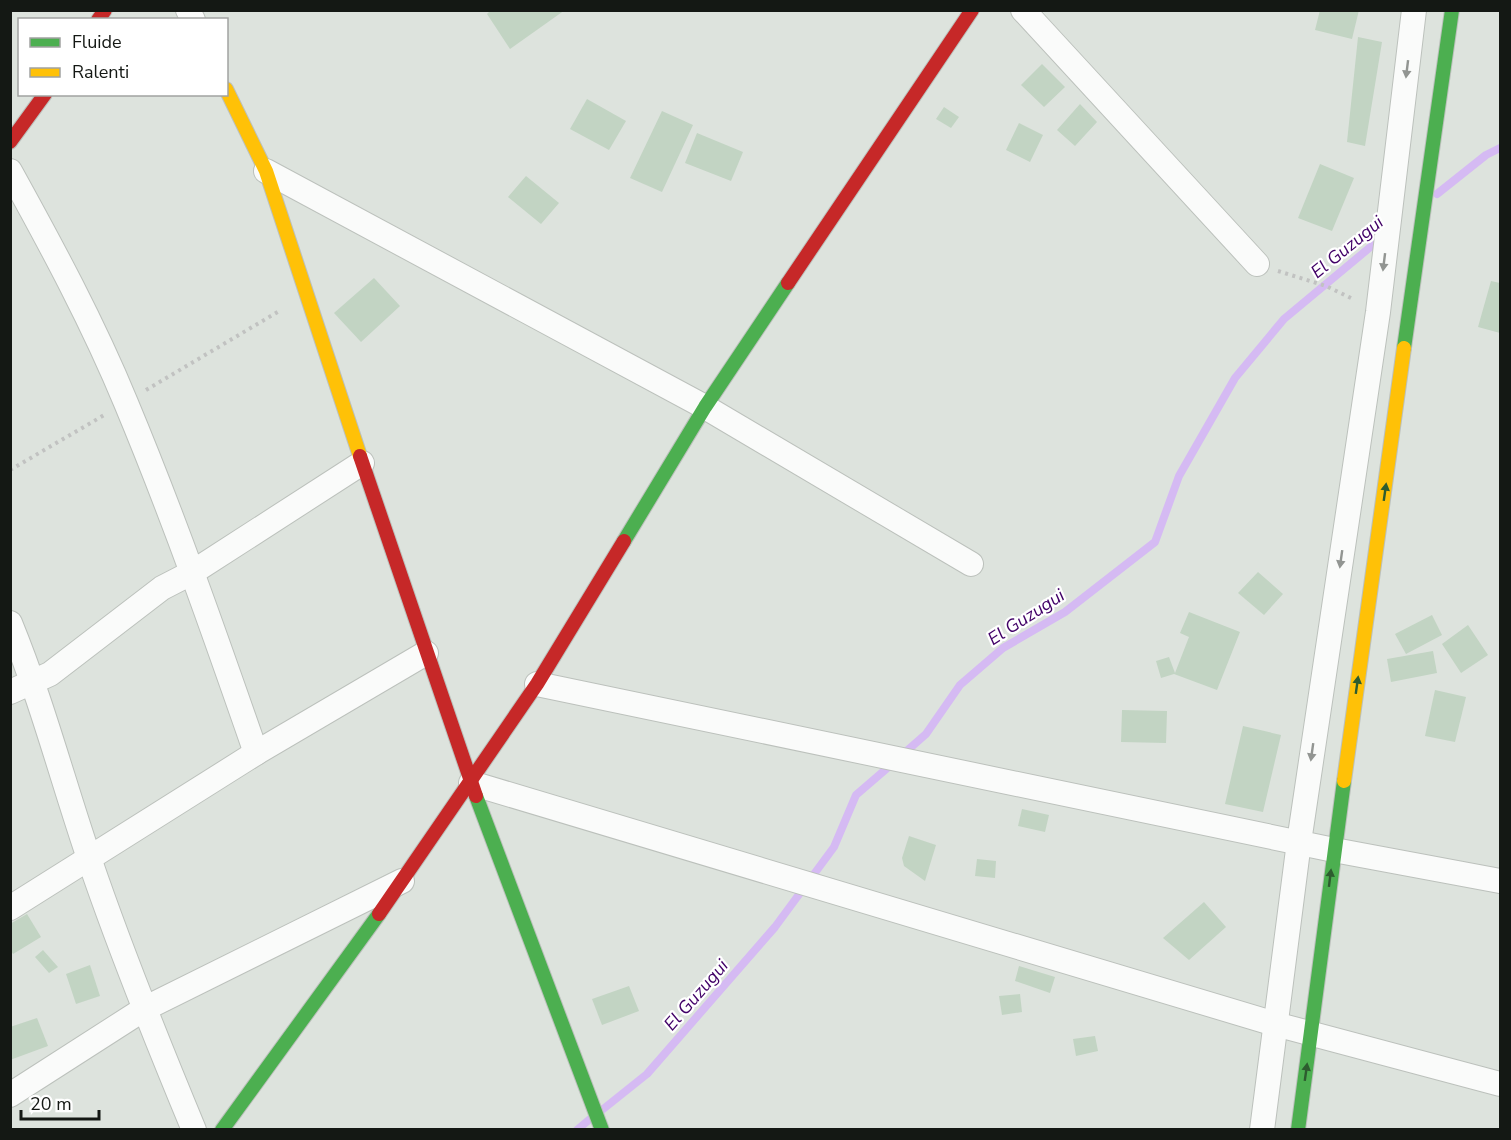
<svg xmlns="http://www.w3.org/2000/svg" width="1511" height="1140" font-family="'Nunito Sans',sans-serif">
<rect width="100%" height="100%" fill="#dde3dd"/>
<g fill="none" stroke-linecap="round" stroke-linejoin="round">
<!-- stream -->
<g stroke="#d5baf3" stroke-width="8">
<path d="M1437,194L1486,155L1500,148"/>
<path d="M901,756L926,734L960,685L1003,648L1065,612L1155,542L1179,476L1235,378L1284,319L1380,239"/>
<path d="M602,1110L647,1074L775,927L834,847L856,795L892,764"/>
<path d="M577,1130L590,1119"/>
</g>
</g>
<!-- building -->
<g fill="#c2d4c3">
<path d="M491,10H565L510,49L487,14Z"/>
<path d="M1320,10H1359L1352,39L1315,30Z"/>
<path d="M1358,37L1382,42L1365,146L1347,142Z"/>
<path d="M1042,64L1065,87L1044,107L1021,85Z"/>
<path d="M587,99L626,121L609,150L570,129Z"/>
<path d="M1080,104L1097,122L1075,146L1057,130Z"/>
<path d="M944,107L959,117L951,128L936,119Z"/>
<path d="M662,111L693,125L662,192L630,178Z"/>
<path d="M1019,123L1043,135L1030,162L1006,150Z"/>
<path d="M697,133L743,152L731,181L685,163Z"/>
<path d="M1320,164L1354,178L1332,231L1298,218Z"/>
<path d="M526,176L559,203L541,224L508,197Z"/>
<path d="M374,278L400,306L361,342L334,313Z"/>
<path d="M1491,281L1500,283V333L1478,327Z"/>
<path d="M1258,572L1283,594L1264,615L1238,593Z"/>
<path d="M1189,612L1240,632L1217,690L1174,674L1161,678L1156,661L1169,657L1175,673L1189,637L1180,633Z"/>
<path d="M1432,615L1442,635L1406,654L1395,634Z"/>
<path d="M1468,625L1488,655L1461,673L1442,644Z"/>
<path d="M1433,651L1437,673L1391,682L1387,659Z"/>
<path d="M1435,690L1466,697L1455,742L1425,736Z"/>
<path d="M1122,710L1167,711L1166,743L1121,742Z"/>
<path d="M1243,726L1281,735L1263,812L1225,804Z"/>
<path d="M1022,809L1049,815L1045,832L1018,826Z"/>
<path d="M909,836L936,845L925,881L904,866L902,858Z"/>
<path d="M977,859L996,861L995,878L975,876Z"/>
<path d="M1204,902L1226,927L1189,960L1163,938Z"/>
<path d="M27,914L41,937L13,954L10,949V924Z"/>
<path d="M43,950L58,967L49,973L35,957Z"/>
<path d="M90,965L100,996L76,1004L66,974Z"/>
<path d="M1019,966L1055,977L1050,993L1015,981Z"/>
<path d="M629,986L639,1011L602,1025L592,999Z"/>
<path d="M1020,994L1022,1012L1002,1015L999,996Z"/>
<path d="M37,1018L48,1046L10,1060V1027Z"/>
<path d="M1095,1036L1098,1051L1076,1056L1073,1039Z"/>
</g>
<g fill="none" stroke-linecap="round" stroke-linejoin="round">
<!-- street casing -->
<g stroke="#bcc1bc" stroke-width="26">
<g id="street">
<path d="M188,10L193,20"/>
<path d="M1023,10L1257,264"/>
<path d="M10,171C52,247 93,323 126,403C174,518 215,635 256,753"/>
<path d="M266,171L705,407L971,564"/>
<path d="M10,623C42,701 63,782 90,861C121,952 157,1041 194,1130"/>
<path d="M537,684L1334,850L1500,881"/>
<path d="M10,692L50,674L162,588L193,572L362,463"/>
<path d="M471,783L1275,1024L1500,1084"/>
<path d="M10,908L256,753L426,653"/>
<path d="M10,1095L144,1009L402,881"/>
<path d="M1262,1130L1299,842L1378,312L1414,10"/>
</g>
</g>
<!-- fast casing -->
<g stroke="#bcc1bc" stroke-width="16">
<g id="fast">
<path d="M1404,348L1452,10"/>
<path d="M624,541L705,407L788,283"/>
<path d="M476,796L602,1130"/>
<path d="M222,1130L379,914"/>
<path d="M1298,1130L1344,781"/>
</g>
</g>
<!-- slow casing -->
<g stroke="#bcc1bc" stroke-width="16">
<g id="slow">
<path d="M226,89L266,171L360,456"/>
<path d="M1344,781L1404,348"/>
</g>
</g>
<!-- jam casing -->
<g stroke="#bcc1bc" stroke-width="16">
<g id="jam">
<path d="M98,20L105,10"/>
<path d="M10,142L45,94"/>
<path d="M788,283L972,10"/>
<path d="M360,456L476,796"/>
<path d="M379,914L537,684L624,541"/>
</g>
</g>
<!-- path -->
<g stroke="#c1c2c1" stroke-width="4" stroke-dasharray="3 4.5" stroke-linecap="butt">
<path d="M1278,271L1326,286L1355,300"/>
<path d="M146,390L281,310"/>
<path d="M10,470L106,414"/>
</g>
<!-- street -->
<use href="#street" stroke="#fafbfa" stroke-width="24"/>
<!-- fast -->
<use href="#fast" stroke="#4caf50" stroke-width="14"/>
<!-- slow -->
<use href="#slow" stroke="#ffc107" stroke-width="14"/>
<!-- jam -->
<use href="#jam" stroke="#c62828" stroke-width="14"/>
</g>
<!-- one-way arrows -->
<defs><path id="oneway-solid" d="M-6-.8H1V-3.2L6.5 0L1 3.2V.8H-6Z" transform="scale(1.5)"/></defs>
<g fill="#929592">
<use href="#oneway-solid" transform="translate(1407 69) rotate(97)"/>
<use href="#oneway-solid" transform="translate(1384 262) rotate(97)"/>
<use href="#oneway-solid" transform="translate(1341 559) rotate(98)"/>
<use href="#oneway-solid" transform="translate(1312 752) rotate(98)"/>
</g>
<g fill="#2d5c2f">
<use href="#oneway-solid" transform="translate(1385 492) rotate(-82)"/>
<use href="#oneway-solid" transform="translate(1357 685) rotate(-82)"/>
<use href="#oneway-solid" transform="translate(1330 878) rotate(-83)"/>
<use href="#oneway-solid" transform="translate(1306 1072) rotate(-82)"/>
</g>
<g text-anchor="middle" dominant-baseline="central" stroke-width="4.5" stroke-linejoin="round" paint-order="stroke">
<!-- water labels -->
<g font-size="18" font-style="italic" fill="#410067" stroke="#fff">
<text transform="translate(1347 247) rotate(-39)">El Guzugui</text>
<text transform="translate(1026 617) rotate(-33)">El Guzugui</text>
<text transform="translate(696 995) rotate(-49)">El Guzugui</text>
</g>
</g>
<!-- border -->
<rect width="1511" height="1140" fill="none" stroke="#141814" stroke-width="24"/>
<!-- legend -->
<rect x="18" y="18" width="210" height="78" fill="#ffffff" stroke="#a1a3a1" stroke-width="1.5"/>
<rect x="30" y="38" width="30" height="9" fill="#4caf50" stroke="#a1a3a1" stroke-width="1.5"/>
<text x="72" y="48" font-size="18" fill="#141814">Fluide</text>
<rect x="30" y="68" width="30" height="9" fill="#ffc107" stroke="#a1a3a1" stroke-width="1.5"/>
<text x="72" y="78" font-size="18" fill="#141814">Ralenti</text>
<!-- scale -->
<path d="M21 1110v9h78v-9" fill="none" stroke="#141814" stroke-width="3"/>
<text x="30" y="1110" font-size="18" fill="#141814" stroke="#ffffff" stroke-width="4.5" paint-order="stroke">20 m</text>
</svg>
